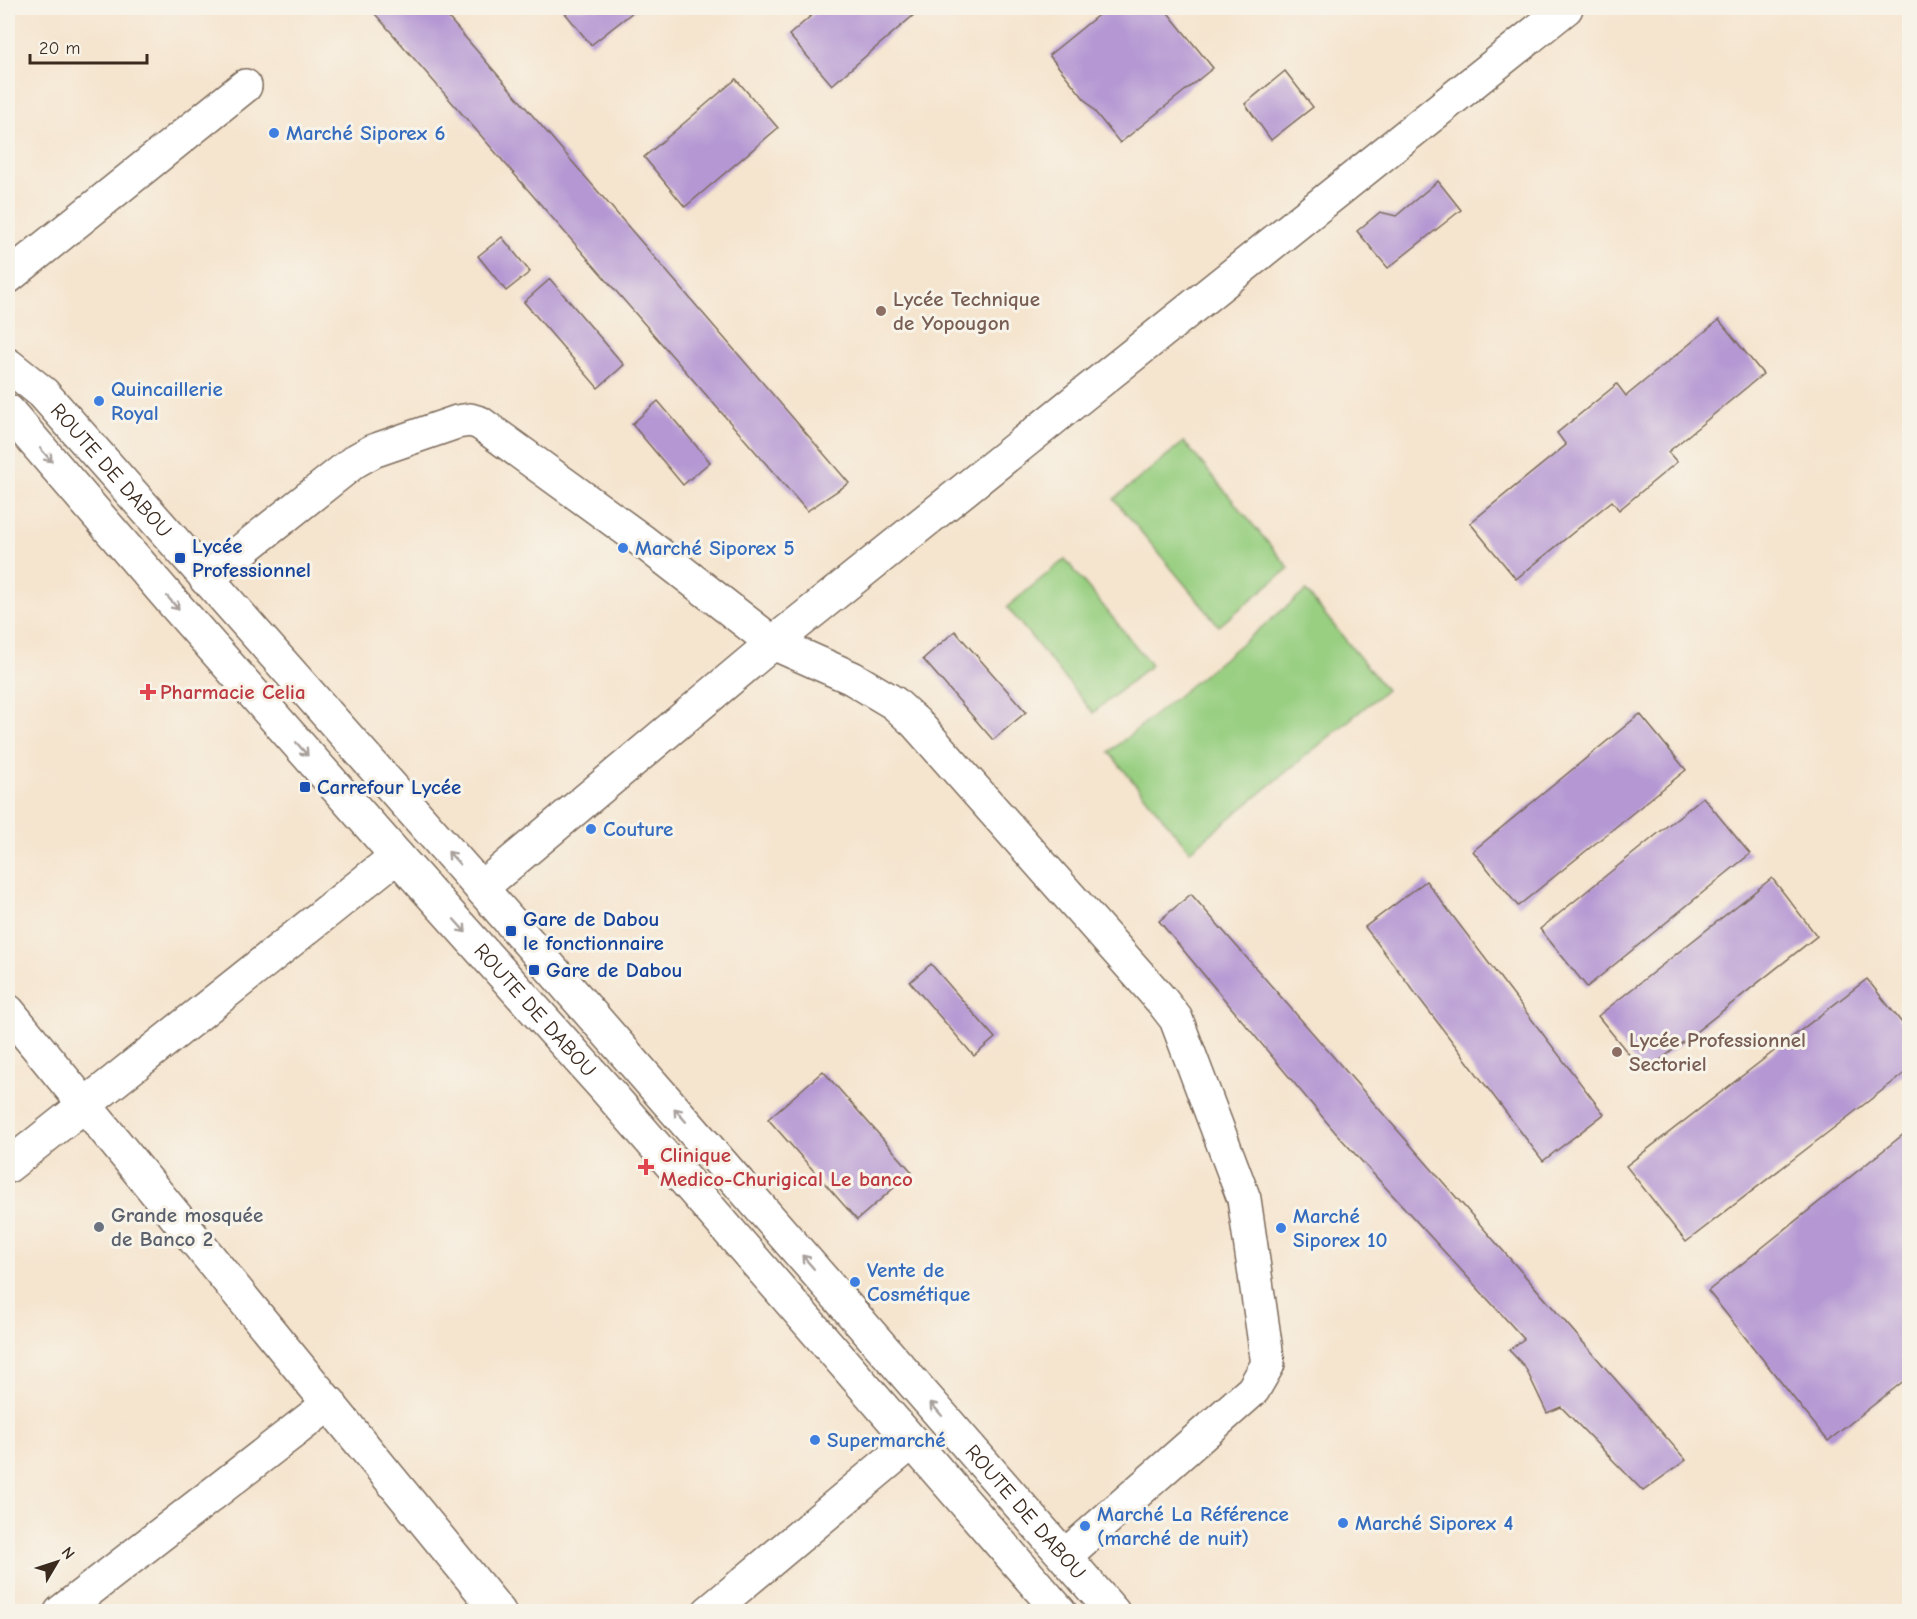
<svg xmlns="http://www.w3.org/2000/svg" width="1917" height="1619" font-family="'Comic Neue',sans-serif">
<rect width="100%" height="100%" fill="#f7f3e8"/>
<filter id="ink" filterUnits="userSpaceOnUse"><feTurbulence type="fractalNoise" baseFrequency=".0167" numOctaves="2"/><feDisplacementMap in="SourceGraphic" scale="12" xChannelSelector="R" yChannelSelector="G"/><feConvolveMatrix kernelMatrix="1 2 1 2 8 2 1 2 1" color-interpolation-filters="sRGB"/></filter>
<filter id="wash" filterUnits="userSpaceOnUse"><feTurbulence type="fractalNoise" baseFrequency=".008" numOctaves="4" result="noise"/><feDisplacementMap in="SourceGraphic" scale="24" xChannelSelector="R" yChannelSelector="G"/><feGaussianBlur stdDeviation="1.35" result="paint"/><feColorMatrix in="noise" values="0 0 0 0 0 0 0 0 0 0 0 0 0 0 0 0 0 1.4 0 .05"/><feComposite in="paint" operator="in"/></filter>
<g filter="url(#wash)">
<rect width="100%" height="100%" fill="#f5e4ce"/>
<!-- green -->
<g fill="#98cf81" stroke="#6a7c50" stroke-width="1.5">
<path d="M1184,442L1289,568L1219,626L1114,499Z"/>
<path d="M1065,559L1151,665L1093,713L1007,607Z"/>
<path d="M1306,591L1386,690L1190,851L1109,752Z"/>
</g>
<g id="blocks">
<!-- building -->
<g fill="#b598d3">
<path d="M370,8H440L849,483L807,511Z"/>
<path d="M561,8H638L591,45Z"/>
<path d="M820,8H922L832,85L789,35Z"/>
<path d="M1107,8H1164L1213,68L1120,143L1049,55Z"/>
<path d="M1285,71L1313,107L1271,140L1245,104Z"/>
<path d="M736,79L778,128L685,207L644,157Z"/>
<path d="M1438,181L1461,210L1388,268L1357,231L1380,212L1396,216Z"/>
<path d="M502,237L530,272L506,291L478,256Z"/>
<path d="M550,279L624,365L598,388L524,302Z"/>
<path d="M1719,320L1763,374L1668,452L1677,462L1619,510L1612,501L1516,579L1470,523L1566,445L1557,433L1617,384L1626,396Z"/>
<path d="M658,401L710,462L683,485L632,424Z"/>
<path d="M955,631L1026,712L993,740L923,659Z"/>
<path d="M1640,714L1686,770L1518,906L1473,851Z"/>
<path d="M1703,797L1750,854L1587,987L1540,929Z"/>
<path d="M1772,878L1817,936L1644,1073L1598,1016Z"/>
<path d="M1426,881L1604,1114L1543,1161L1365,927Z"/>
<path d="M1191,894L1686,1460L1643,1491L1561,1407L1547,1413L1525,1367L1509,1350L1524,1339L1335,1132L1159,921Z"/>
<path d="M931,964L995,1038L974,1056L910,982Z"/>
<path d="M1867,979L1910,1033V1069L1686,1242L1626,1166Z"/>
<path d="M823,1071L912,1172L857,1220L768,1119Z"/>
<path d="M1910,1129V1376L1828,1441L1708,1291Z"/>
</g>
</g>
</g>
<g filter="url(#ink)">
<use href="#blocks" fill-opacity="0" stroke="#7c6b5c" stroke-width="1.5"/>
<g fill="none" stroke-linecap="round" stroke-linejoin="round">
<!-- minor casing -->
<g stroke="#7c6b5c" stroke-width="36">
<g id="minor">
<path d="M8,277L245,86"/>
<path id="s1" d="M8,365L43,393L481,888L1113,1612"/>
<path id="s2" d="M8,411L176,606L397,856L604,1087L1060,1612"/>
<path d="M206,579L355,461L373,451L457,422L470,420L480,423L641,540L773,643L852,678L894,703L916,723L1162,1001L1176,1019L1244,1199L1268,1364L1253,1390L1065,1556"/>
<path d="M481,888L773,643L1566,8"/>
<path d="M8,1011L499,1612"/>
<path d="M8,1166L397,856"/>
<path d="M61,1612L330,1403"/>
<path d="M709,1612L912,1442"/>
</g>
</g>
<!-- minor -->
<use href="#minor" stroke="#fff" stroke-width="33"/>
</g>
<!-- one-way arrows -->
<defs><path id="oneway-shaft" d="M-6 0H5M1.5-3L5.5 0L1.5 3" fill="none" stroke-width="1.6" stroke-linecap="round" stroke-linejoin="round" transform="scale(1.5)"/></defs>
<g stroke="#a79f9a">
<use href="#oneway-shaft" transform="translate(46 455) rotate(49)"/>
<use href="#oneway-shaft" transform="translate(173 603) rotate(49)"/>
<use href="#oneway-shaft" transform="translate(302 749) rotate(49)"/>
<use href="#oneway-shaft" transform="translate(454 858) rotate(-132)"/>
<use href="#oneway-shaft" transform="translate(460 926) rotate(48)"/>
<use href="#oneway-shaft" transform="translate(680 1115) rotate(-131)"/>
<use href="#oneway-shaft" transform="translate(808 1262) rotate(-131)"/>
<use href="#oneway-shaft" transform="translate(936 1409) rotate(-131)"/>
</g>
</g>
<!-- markers -->
<g fill="#3f7fe0" stroke="#f7f3e8" stroke-width="2">
<circle cx="274" cy="133" r="6"/>
<circle cx="99" cy="401" r="6"/>
<circle cx="623" cy="548" r="6"/>
<circle cx="591" cy="829" r="6"/>
<circle cx="1281" cy="1228" r="6"/>
<circle cx="855" cy="1282" r="6"/>
<circle cx="815" cy="1440" r="6"/>
<circle cx="1343" cy="1523" r="6"/>
<circle cx="1085" cy="1526" r="6"/>
</g>
<g fill="#8d6e63" stroke="#f7f3e8" stroke-width="2">
<circle cx="881" cy="311" r="6"/>
<circle cx="1617" cy="1052" r="6"/>
</g>
<g fill="#1a4fb4" stroke="#f7f3e8" stroke-width="2">
<rect x="174" y="552" width="12" height="12" rx="3"/>
<rect x="299" y="781" width="12" height="12" rx="3"/>
<rect x="505" y="925" width="12" height="12" rx="3"/>
<rect x="528" y="964" width="12" height="12" rx="3"/>
</g>
<g fill="#e0444e" stroke="#f7f3e8" stroke-width="2">
<path d="M145 683h6v6h6v6h-6v6h-6v-6h-6v-6h6z"/>
<path d="M643 1158h6v6h6v6h-6v6h-6v-6h-6v-6h6z"/>
</g>
<circle fill="#6b7280" stroke="#f7f3e8" stroke-width="2" cx="99" cy="1227" r="6"/>
<g text-anchor="middle" dominant-baseline="central" stroke-width="6" stroke-linejoin="round" paint-order="stroke">
<!-- shop labels -->
<g font-size="21" font-weight="bold" fill="#366cbe" stroke="#f7f3e8" text-anchor="start">
<text x="286" y="133">Marché Siporex 6</text>
<text x="111" y="389">Quincaillerie<tspan x="111" dy="24">Royal</tspan></text>
<text x="635" y="548">Marché Siporex 5</text>
<text x="603" y="829">Couture</text>
<text x="1293" y="1216">Marché<tspan x="1293" dy="24">Siporex 10</tspan></text>
<text x="867" y="1270">Vente de<tspan x="867" dy="24">Cosmétique</tspan></text>
<text x="827" y="1440">Supermarché</text>
<text x="1097" y="1514">Marché La Référence<tspan x="1097" dy="24">(marché de nuit)</tspan></text>
<text x="1355" y="1523">Marché Siporex 4</text>
</g>
<!-- education labels -->
<g font-size="21" font-weight="bold" fill="#785e54" stroke="#f7f3e8" text-anchor="start">
<text x="893" y="299">Lycée Technique<tspan x="893" dy="24">de Yopougon</tspan></text>
<text x="1629" y="1040">Lycée Professionnel<tspan x="1629" dy="24">Sectoriel</tspan></text>
</g>
<!-- street labels -->
<g font-size="21" fill="#3b2a1e" stroke="#f7f3e8">
<text stroke="none"><textPath href="#s1" startOffset="148">ROUTE DE DABOU</textPath></text>
<text stroke="none"><textPath href="#s2" startOffset="798">ROUTE DE DABOU</textPath></text>
<text stroke="none"><textPath href="#s1" startOffset="1534">ROUTE DE DABOU</textPath></text>
</g>
<!-- transit labels -->
<g font-size="21" font-weight="bold" fill="#164399" stroke="#f7f3e8" text-anchor="start">
<text x="192" y="546">Lycée<tspan x="192" dy="24">Professionnel</tspan></text>
<text x="317" y="787">Carrefour Lycée</text>
<text x="523" y="919">Gare de Dabou<tspan x="523" dy="24">le fonctionnaire</tspan></text>
<text x="546" y="970">Gare de Dabou</text>
</g>
<!-- health labels -->
<g font-size="21" font-weight="bold" fill="#be3a42" stroke="#f7f3e8" text-anchor="start">
<text x="160" y="692">Pharmacie Celia</text>
<text x="660" y="1155">Clinique<tspan x="660" dy="24">Medico-Churigical Le banco</tspan></text>
</g>
<!-- worship labels -->
<g font-size="21" font-weight="bold" fill="#5b616d" stroke="#f7f3e8" text-anchor="start">
<text x="111" y="1215">Grande mosquée<tspan x="111" dy="24">de Banco 2</tspan></text>
</g>
</g>
<!-- margin -->
<rect width="1917" height="1619" fill="none" stroke="#f7f3e8" stroke-width="30"/>
<!-- north arrow -->
<g transform="translate(57 1562) rotate(51)" stroke="#f7f3e8" stroke-width="4.5" paint-order="stroke">
<path d="M0-4.5L10 22L0 15L-10 22Z" fill="#3b2a1e"/>
<text y="-9" font-size="16" font-weight="bold" text-anchor="middle" fill="#3b2a1e">N</text>
</g>
<!-- scale -->
<path d="M30 54v9h117v-9" fill="none" stroke="#3b2a1e" stroke-width="3"/>
<text x="39" y="54" font-size="18" fill="#3b2a1e" stroke="#f7f3e8" stroke-width="4.5" paint-order="stroke">20 m</text>
</svg>
